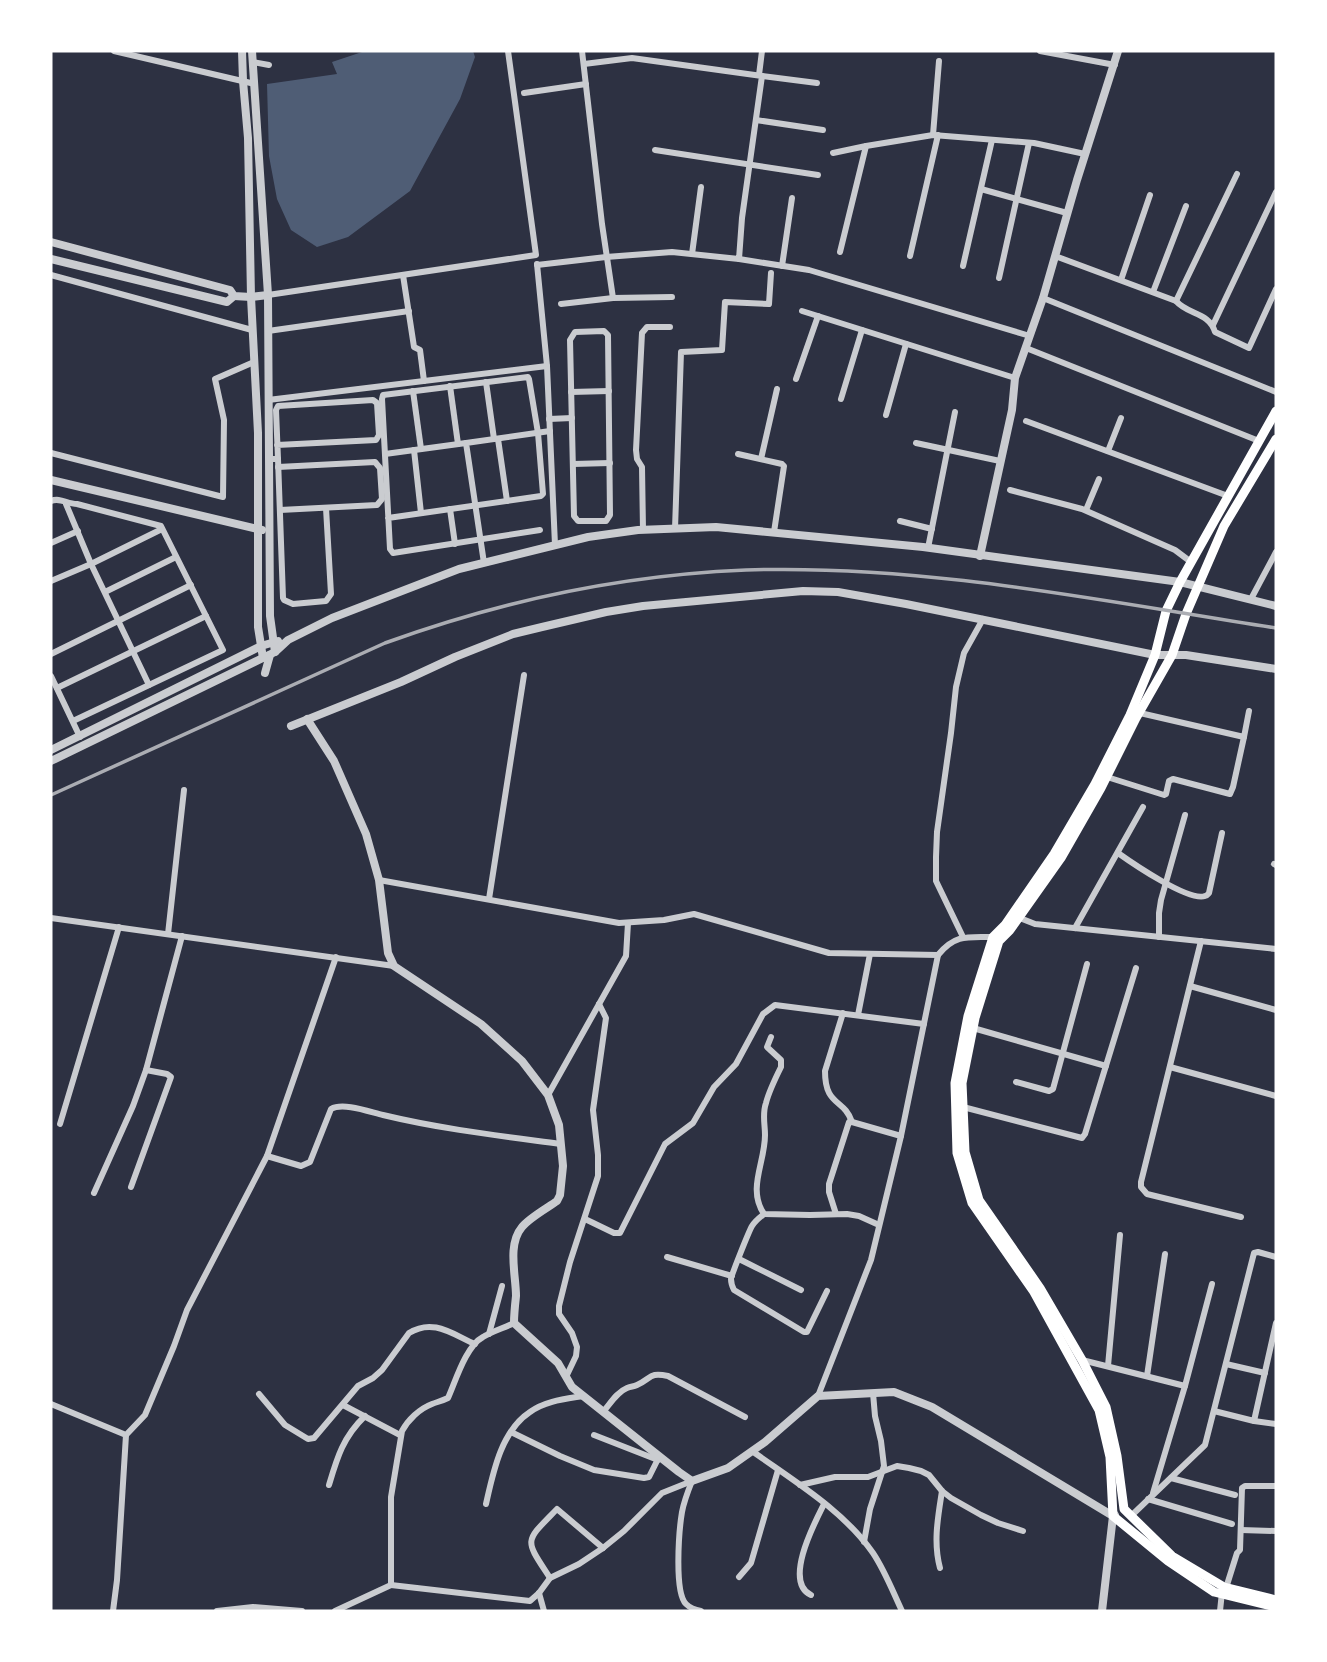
<svg xmlns="http://www.w3.org/2000/svg" width="1327" height="1662" font-family="'Open Sans',sans-serif">
<rect width="100%" height="100%" fill="#2d3142"/>
<!-- water -->
<path fill="#4f5d75" d="M365,51H473L475,57L460,99L410,191L348,237L317,247L291,230L277,199L269,156L267,84L337,74L332,62Z"/>
<g fill="none" stroke-linecap="round" stroke-linejoin="round">
<!-- minor -->
<g stroke="#caccd0" stroke-width="6">
<path d="M114,51L255,84"/>
<path d="M582,51L602,224L613,298"/>
<path d="M1040,51L1115,65"/>
<path d="M253,62L269,65"/>
<path d="M759,75L762,51"/>
<path d="M762,76L817,83"/>
<path d="M524,93L586,84"/>
<path d="M756,120L823,130"/>
<path d="M933,135L939,61"/>
<path d="M655,150L818,175"/>
<path d="M833,153L866,146"/>
<path d="M981,189L1067,213"/>
<path d="M840,252L866,146L933,135L1034,143L1085,154"/>
<path d="M692,254L701,187"/>
<path d="M910,256L938,135"/>
<path d="M1055,256L1176,301C1188,315 1209,312 1215,332L1249,348L1276,289"/>
<path d="M739,259L809,270L1030,336"/>
<path d="M537,264L547,366L555,545"/>
<path d="M537,265L606,257L672,252L739,259L742,218L762,76L632,58L584,64"/>
<path d="M782,266L792,198"/>
<path d="M963,266L992,140"/>
<path d="M51,275L252,330"/>
<path d="M403,275L414,347L420,350L424,381"/>
<path d="M999,278L1029,143"/>
<path d="M1121,280L1150,195"/>
<path d="M1153,292L1186,206"/>
<path d="M268,295L536,255L508,51"/>
<path d="M1043,298L1276,392"/>
<path d="M1176,301L1237,174"/>
<path d="M561,304L613,298L672,297"/>
<path d="M802,311L1015,378"/>
<path d="M1213,325L1276,192"/>
<path d="M268,331L409,311"/>
<path d="M604,331L608,335L610,515L606,521H578L574,516L570,340L575,332Z"/>
<path d="M1026,348L1259,441"/>
<path d="M796,379L818,316"/>
<path d="M486,382L494,439"/>
<path d="M450,386L458,444"/>
<path d="M413,391L421,449"/>
<path d="M571,392L609,391"/>
<path d="M841,399L862,330"/>
<path d="M268,400L547,366"/>
<path d="M886,415L906,344"/>
<path d="M549,419L572,418"/>
<path d="M1026,421L1228,496"/>
<path d="M498,439L507,501"/>
<path d="M916,443L1000,461"/>
<path d="M414,450L421,513"/>
<path d="M1108,451L1121,418"/>
<path d="M51,453L223,497L224,420L215,379L254,362"/>
<path d="M385,454L466,443"/>
<path d="M738,454L782,464L784,466L774,532"/>
<path d="M269,459H278L276,410L278,406L373,400L377,403L379,435L376,440L277,445"/>
<path d="M278,459L283,598L284,600L293,604L326,601L331,594L326,508"/>
<path d="M761,459L777,389"/>
<path d="M573,464L610,463"/>
<path d="M278,467L375,462L380,468L382,499L377,505L280,510"/>
<path d="M1010,490L1082,509L1175,550L1191,562"/>
<path d="M51,501C60,497 67,504 77,504L161,526L223,650L73,721"/>
<path d="M66,504L91,564L149,685"/>
<path d="M450,509L455,544"/>
<path d="M1086,510L1099,479"/>
<path d="M388,518L541,496L543,494L538,433L529,379L528,377L383,395L382,399L390,549L393,553L540,530"/>
<path d="M900,521L932,529"/>
<path d="M675,529L681,352L722,350L725,302L769,304L771,273"/>
<path d="M643,530L642,467L637,459L636,450L642,333L647,327H670"/>
<path d="M51,543L78,531"/>
<path d="M928,548L955,412"/>
<path d="M484,563L466,443L550,431"/>
<path d="M51,581L91,564L162,529"/>
<path d="M105,592L176,557"/>
<path d="M1251,599L1276,552"/>
<path d="M51,654L191,585"/>
<path d="M51,676L80,737"/>
<path d="M57,688L206,616"/>
<path d="M1140,713L1244,737L1249,711"/>
<path d="M1107,777L1164,795L1166,794L1169,781L1173,779L1230,794L1233,787L1244,737"/>
<path d="M1118,853C1132,863 1189,902 1205,896C1207,896 1208,894 1209,893L1222,833"/>
<path d="M1274,864L1276,865"/>
<path d="M379,880L619,923L664,920L694,914L829,953L938,955"/>
<path d="M489,899L524,675"/>
<path d="M1015,916L1035,924L1276,949"/>
<path d="M51,918L394,966"/>
<path d="M1075,928L1143,807"/>
<path d="M168,934L184,790"/>
<path d="M963,937L936,881V857L937,832L951,733L956,687L964,653L983,619"/>
<path d="M1159,937V913L1161,900L1185,815"/>
<path d="M1201,941L1141,1182V1187L1147,1194L1241,1217"/>
<path d="M1190,986L1276,1010"/>
<path d="M843,1013L825,1071C825,1107 844,1098 852,1122"/>
<path d="M858,1015L870,954"/>
<path d="M973,1028L1106,1066"/>
<path d="M771,1037L767,1047L781,1060V1067C775,1079 769,1091 766,1103C762,1114 765,1124 765,1135C765,1163 747,1189 764,1214L810,1215L847,1214L859,1216L879,1225"/>
<path d="M1170,1067L1276,1096"/>
<path d="M1016,1082L1049,1091L1053,1089L1087,964"/>
<path d="M548,1095L626,956L628,923"/>
<path d="M963,1107L1082,1138L1085,1134L1136,968"/>
<path d="M60,1124L119,927"/>
<path d="M267,1156L301,1166L310,1162L331,1109C343,1102 370,1112 383,1115C441,1129 501,1136 560,1144"/>
<path d="M131,1187L171,1077L167,1074L146,1070"/>
<path d="M94,1193L133,1106L146,1070L182,936"/>
<path d="M764,1214C759,1218 755,1221 752,1226C749,1231 731,1276 731,1279C731,1284 732,1286 734,1290L804,1332H807L827,1291"/>
<path d="M836,1214L829,1192V1184L849,1122H852L901,1136"/>
<path d="M585,1219L614,1233H620L665,1144L693,1123L714,1087L736,1064L763,1014L775,1005L924,1024"/>
<path d="M667,1257L732,1276"/>
<path d="M739,1259L801,1290"/>
<path d="M489,1334L502,1286"/>
<path d="M1082,1360L1185,1386L1153,1493"/>
<path d="M1226,1364L1265,1373"/>
<path d="M1108,1366L1120,1235"/>
<path d="M1147,1376L1165,1254"/>
<path d="M566,1377L576,1356L577,1347L572,1333L559,1314V1306L570,1262L598,1176V1155L593,1110L606,1018L599,1004"/>
<path d="M1185,1386L1212,1284"/>
<path d="M259,1394L285,1425L308,1439L314,1438L358,1386L373,1378L382,1370L409,1333C433,1318 452,1334 475,1344"/>
<path d="M818,1396L871,1260L901,1136L938,955C955,934 968,937 993,937"/>
<path d="M51,1404L126,1435L145,1415L174,1346L187,1310L267,1156L336,957"/>
<path d="M343,1405L400,1435"/>
<path d="M1214,1411L1254,1421L1276,1323"/>
<path d="M603,1412C610,1404 617,1392 627,1388C632,1386 633,1387 637,1385C652,1378 649,1372 668,1376L745,1417"/>
<path d="M1254,1421L1276,1424"/>
<path d="M511,1432L560,1456L594,1470L644,1478L649,1477L659,1457"/>
<path d="M594,1435L658,1460"/>
<path d="M752,1451C794,1481 843,1510 873,1553C885,1571 893,1592 902,1611"/>
<path d="M1171,1478L1235,1495"/>
<path d="M692,1481C688,1491 684,1501 682,1512C679,1530 674,1592 686,1604C690,1608 696,1610 701,1611"/>
<path d="M329,1485C337,1458 343,1437 365,1416"/>
<path d="M800,1485L835,1477H868L897,1466L909,1468L921,1471L929,1475L942,1491L951,1498L981,1515L998,1523L1023,1531"/>
<path d="M1148,1499L1232,1524"/>
<path d="M486,1504C493,1473 501,1431 530,1412C545,1401 565,1399 583,1396"/>
<path d="M1131,1516L1205,1445L1254,1253L1258,1252L1276,1257"/>
<path d="M1241,1530L1276,1531"/>
<path d="M864,1542L870,1509L884,1466L881,1441L875,1416L873,1393"/>
<path d="M940,1568C933,1542 938,1517 942,1491"/>
<path d="M739,1577L751,1563L778,1470"/>
<path d="M550,1578C524,1538 524,1543 557,1509L603,1548"/>
<path d="M391,1585L530,1601L539,1593L550,1578L579,1564L603,1548L624,1531L662,1493L692,1481"/>
<path d="M391,1585V1497L402,1431C408,1420 419,1409 432,1404C437,1402 442,1401 448,1398C456,1380 466,1346 483,1337C493,1331 504,1328 514,1323"/>
<path d="M1226,1588L1237,1553L1240,1550L1242,1488L1245,1486H1276"/>
<path d="M539,1593L544,1611"/>
<path d="M811,1595C783,1582 815,1522 824,1504"/>
<path d="M113,1611L117,1580L126,1435"/>
<path d="M217,1611L253,1607L302,1611"/>
<path d="M335,1611L391,1585"/>
<path d="M1220,1611L1222,1592"/>
</g>
<!-- tertiary -->
<g stroke="#caccd0" stroke-width="8">
<path d="M242,51L243,81L248,138L251,297L258,433V627L263,658"/>
<path d="M252,51L268,295L270,616L275,652"/>
<path d="M51,242L230,290L234,296L251,297L268,295"/>
<path d="M51,259L227,302L234,296"/>
<path d="M51,480L262,530"/>
<path d="M980,556L1012,410L1015,378L1043,298L1077,180L1118,51"/>
<path d="M265,673L270,655"/>
<path d="M307,719L334,761L366,834L379,880L388,953L394,966L481,1024L522,1061L548,1095L559,1125L563,1166L560,1195L557,1201C547,1208 529,1218 522,1227C507,1245 516,1275 516,1296C515,1305 514,1314 514,1323L558,1363L572,1387L679,1472L692,1481L728,1468L765,1442L818,1396L894,1392L932,1407L1113,1516"/>
<path d="M291,726L401,682L455,657L513,634L542,627L606,612L643,606L803,591L838,592L906,604L1155,655H1186L1276,669"/>
<path d="M51,750L261,646L278,641"/>
<path d="M51,761L275,652L288,640L332,618L459,569L588,537L638,530L716,527L923,547L1180,582L1276,606"/>
<path d="M1102,1611L1113,1516L1115,1515"/>
</g>
<!-- secondary -->
<g stroke="#fff" stroke-width="9">
<path d="M1276,411L1180,582L1166,611L1155,655L1130,715L1095,784L1054,854L1005,925L993,937L968,1016L955,1083L957,1153L972,1203L1034,1292L1099,1410L1110,1457L1113,1516L1168,1561L1214,1592L1276,1607"/>
<path d="M1276,439L1224,526L1186,614L1172,655L1136,718L1101,788L1061,858L1010,930L999,941L975,1018L962,1083L965,1152L979,1200L1040,1288L1082,1360L1106,1407L1117,1456L1124,1509L1172,1556L1224,1587L1276,1600"/>
</g>
<!-- rail -->
<path stroke="#abadb3" stroke-width="3.5" d="M51,795L385,643C501,601 621,575 746,570C924,564 1101,601 1276,628"/>
</g>
<!-- border -->
<rect width="1327" height="1662" fill="none" stroke="#ffffff" stroke-width="105"/>
</svg>
